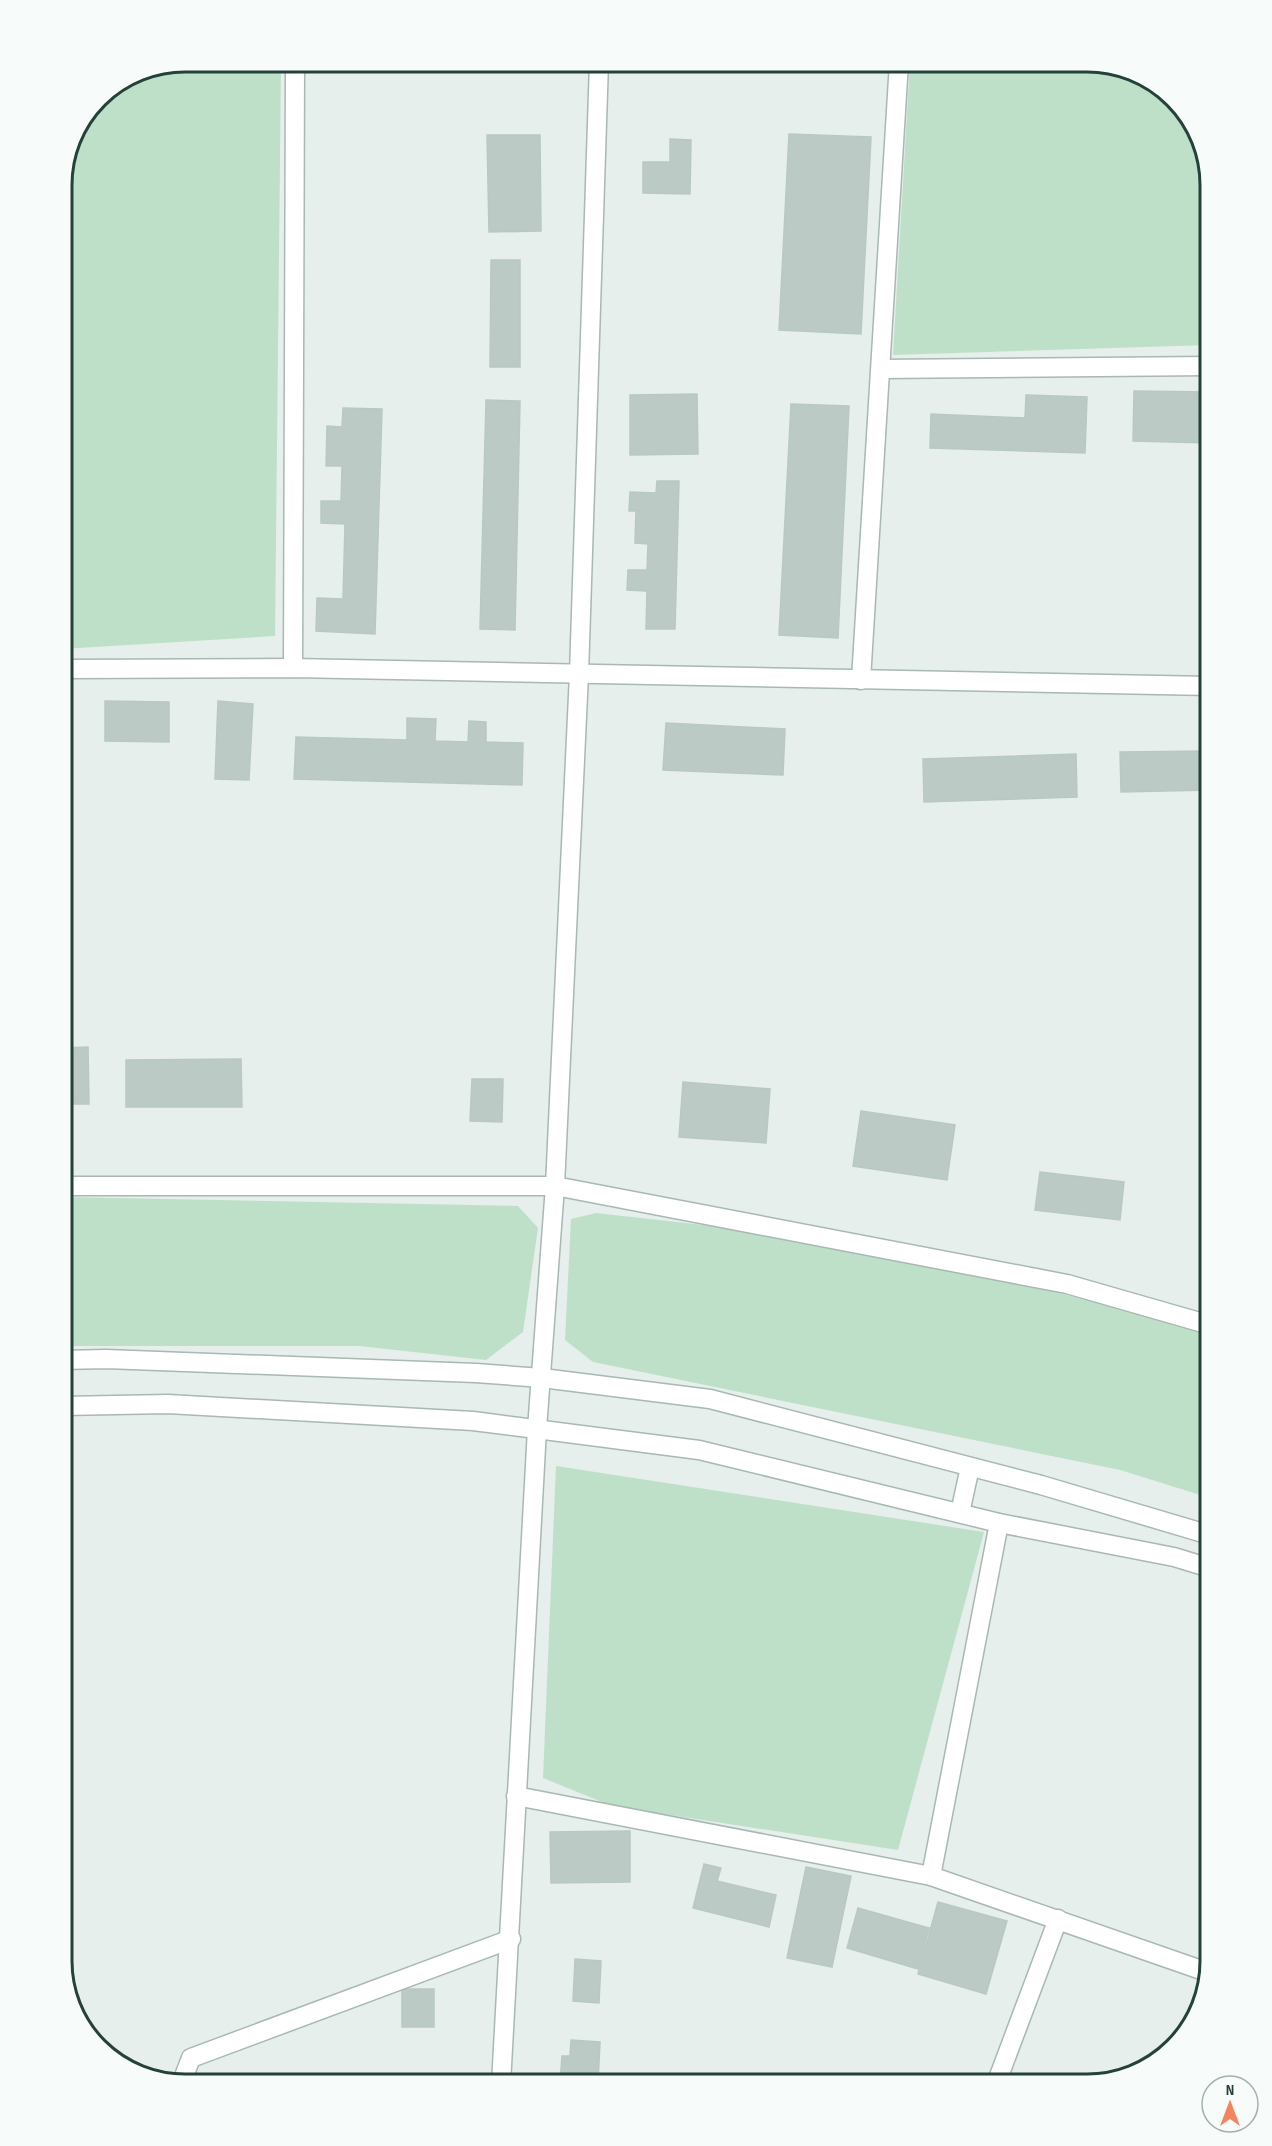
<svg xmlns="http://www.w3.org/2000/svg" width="1272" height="2146" font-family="'Sofia Sans Condensed',sans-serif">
<rect width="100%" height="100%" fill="#e6efeb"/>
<!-- green -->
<g fill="#bfe0c8">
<path d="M185,62H281L275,636L62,649V177L74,131L98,97L138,71Z"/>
<path d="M910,62H1096L1156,82L1198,131L1210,185V345L893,355Z"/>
<path d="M62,1197L518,1206L538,1228L523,1332L486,1360L359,1346H62Z"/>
<path d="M596,1213L785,1234L1036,1287L1210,1333V1498L1120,1470L593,1362L565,1340L571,1219Z"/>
<path d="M556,1466L984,1532L898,1850L612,1806L543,1778Z"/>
</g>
<!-- building -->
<g fill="#bbcac4" stroke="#b8c9c2" stroke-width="1.5">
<path d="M806,62H877V71L807,72Z"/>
<path d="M789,134L871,137L861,334L779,330Z"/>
<path d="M487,135H540L541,231L489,232Z"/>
<path d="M670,139L691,140L690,194L643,193V162H670Z"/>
<path d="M491,260H520V367H490Z"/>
<path d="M1134,391L1210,392V443L1133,441Z"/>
<path d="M697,394L698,454L630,455V395Z"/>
<path d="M1026,395L1087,397L1085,453L930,448L931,414L1025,418Z"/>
<path d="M486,400L520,401L515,630L480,629Z"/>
<path d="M791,404L849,406L838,638L779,635Z"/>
<path d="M343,408L382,409L375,634L316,631L317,598L343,599L345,524L321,523V501H341L342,466H326L327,426L342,427Z"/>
<path d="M657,481H679L675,629H646L647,591L627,590L628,570H647L648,544L635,543L636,511H629L630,492L656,493Z"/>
<path d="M62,701H66L65,733H62Z"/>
<path d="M105,701L169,702V742L105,741Z"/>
<path d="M218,701L253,704L249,780L215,779Z"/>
<path d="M407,718L436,719L435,741L468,742L469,721L486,722V742L523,743L522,785L294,779L296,737L407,740Z"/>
<path d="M666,723L785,729L783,775L663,770Z"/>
<path d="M1210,751V790L1121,792L1120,752Z"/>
<path d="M1076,754L1077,797L924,802L923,759Z"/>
<path d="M88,1047L89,1104H62V1048Z"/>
<path d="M241,1059L242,1107H126V1060Z"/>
<path d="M472,1079H503L502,1122L470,1121Z"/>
<path d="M683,1082L770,1089L766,1143L679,1137Z"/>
<path d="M861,1111L955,1125L947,1180L853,1166Z"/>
<path d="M1040,1172L1124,1182L1120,1220L1035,1210Z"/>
<path d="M630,1831V1882L551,1883L550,1832Z"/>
<path d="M704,1864L721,1868L717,1881L776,1895L769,1927L693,1908Z"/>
<path d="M806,1867L851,1876L832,1967L787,1958Z"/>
<path d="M938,1902L1007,1921L986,1994L918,1974Z"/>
<path d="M858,1908L929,1928L918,1969L847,1948Z"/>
<path d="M575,1959L601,1961L599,2003L573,2001Z"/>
<rect x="402" y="1989" width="32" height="38"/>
<path d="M571,2040L600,2042L598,2084H560L562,2056H570Z"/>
</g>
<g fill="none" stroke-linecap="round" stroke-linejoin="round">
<!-- minor casing -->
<g stroke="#a8b8b2" stroke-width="21">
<g id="minor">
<path d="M881,369L1210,366"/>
<path d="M293,668L295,62"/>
<path d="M62,669L293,668L1210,686"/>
<path d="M861,680L899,62"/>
<path d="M62,1186H555L1067,1284L1210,1325"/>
<path d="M62,1360L106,1359L476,1373L542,1378L710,1399L1041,1485L1210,1535"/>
<path d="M62,1406L168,1404L473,1421L699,1450L999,1523L1174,1557L1210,1568"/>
<path d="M960,1513L970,1467"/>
<path d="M516,1796L931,1876L1207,1972"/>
<path d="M931,1876L999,1523"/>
<path d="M181,2084L191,2058L511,1939"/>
<path d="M501,2084L537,1429L555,1186L579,674L599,62"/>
<path d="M996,2084L1058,1919"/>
</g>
</g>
<!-- minor -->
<use href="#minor" stroke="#fff" stroke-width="18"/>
</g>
<!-- crop -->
<path d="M0 0H1272V2146H0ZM185 72H1087A113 113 0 0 1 1200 185V1961A113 113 0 0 1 1087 2074H185A113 113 0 0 1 72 1961V185A113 113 0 0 1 185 72Z" fill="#f7fbf9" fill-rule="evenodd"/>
<path fill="none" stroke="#24423a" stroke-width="3" d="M185 72H1087A113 113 0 0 1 1200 185V1961A113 113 0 0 1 1087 2074H185A113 113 0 0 1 72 1961V185A113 113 0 0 1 185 72Z"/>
<!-- north arrow -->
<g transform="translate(1230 2104)"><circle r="28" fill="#f7fbf9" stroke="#a3b1ad" stroke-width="1.5"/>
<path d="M0-4.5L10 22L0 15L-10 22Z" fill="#f4845f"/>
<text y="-9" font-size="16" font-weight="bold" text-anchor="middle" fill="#24423a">N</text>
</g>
</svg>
